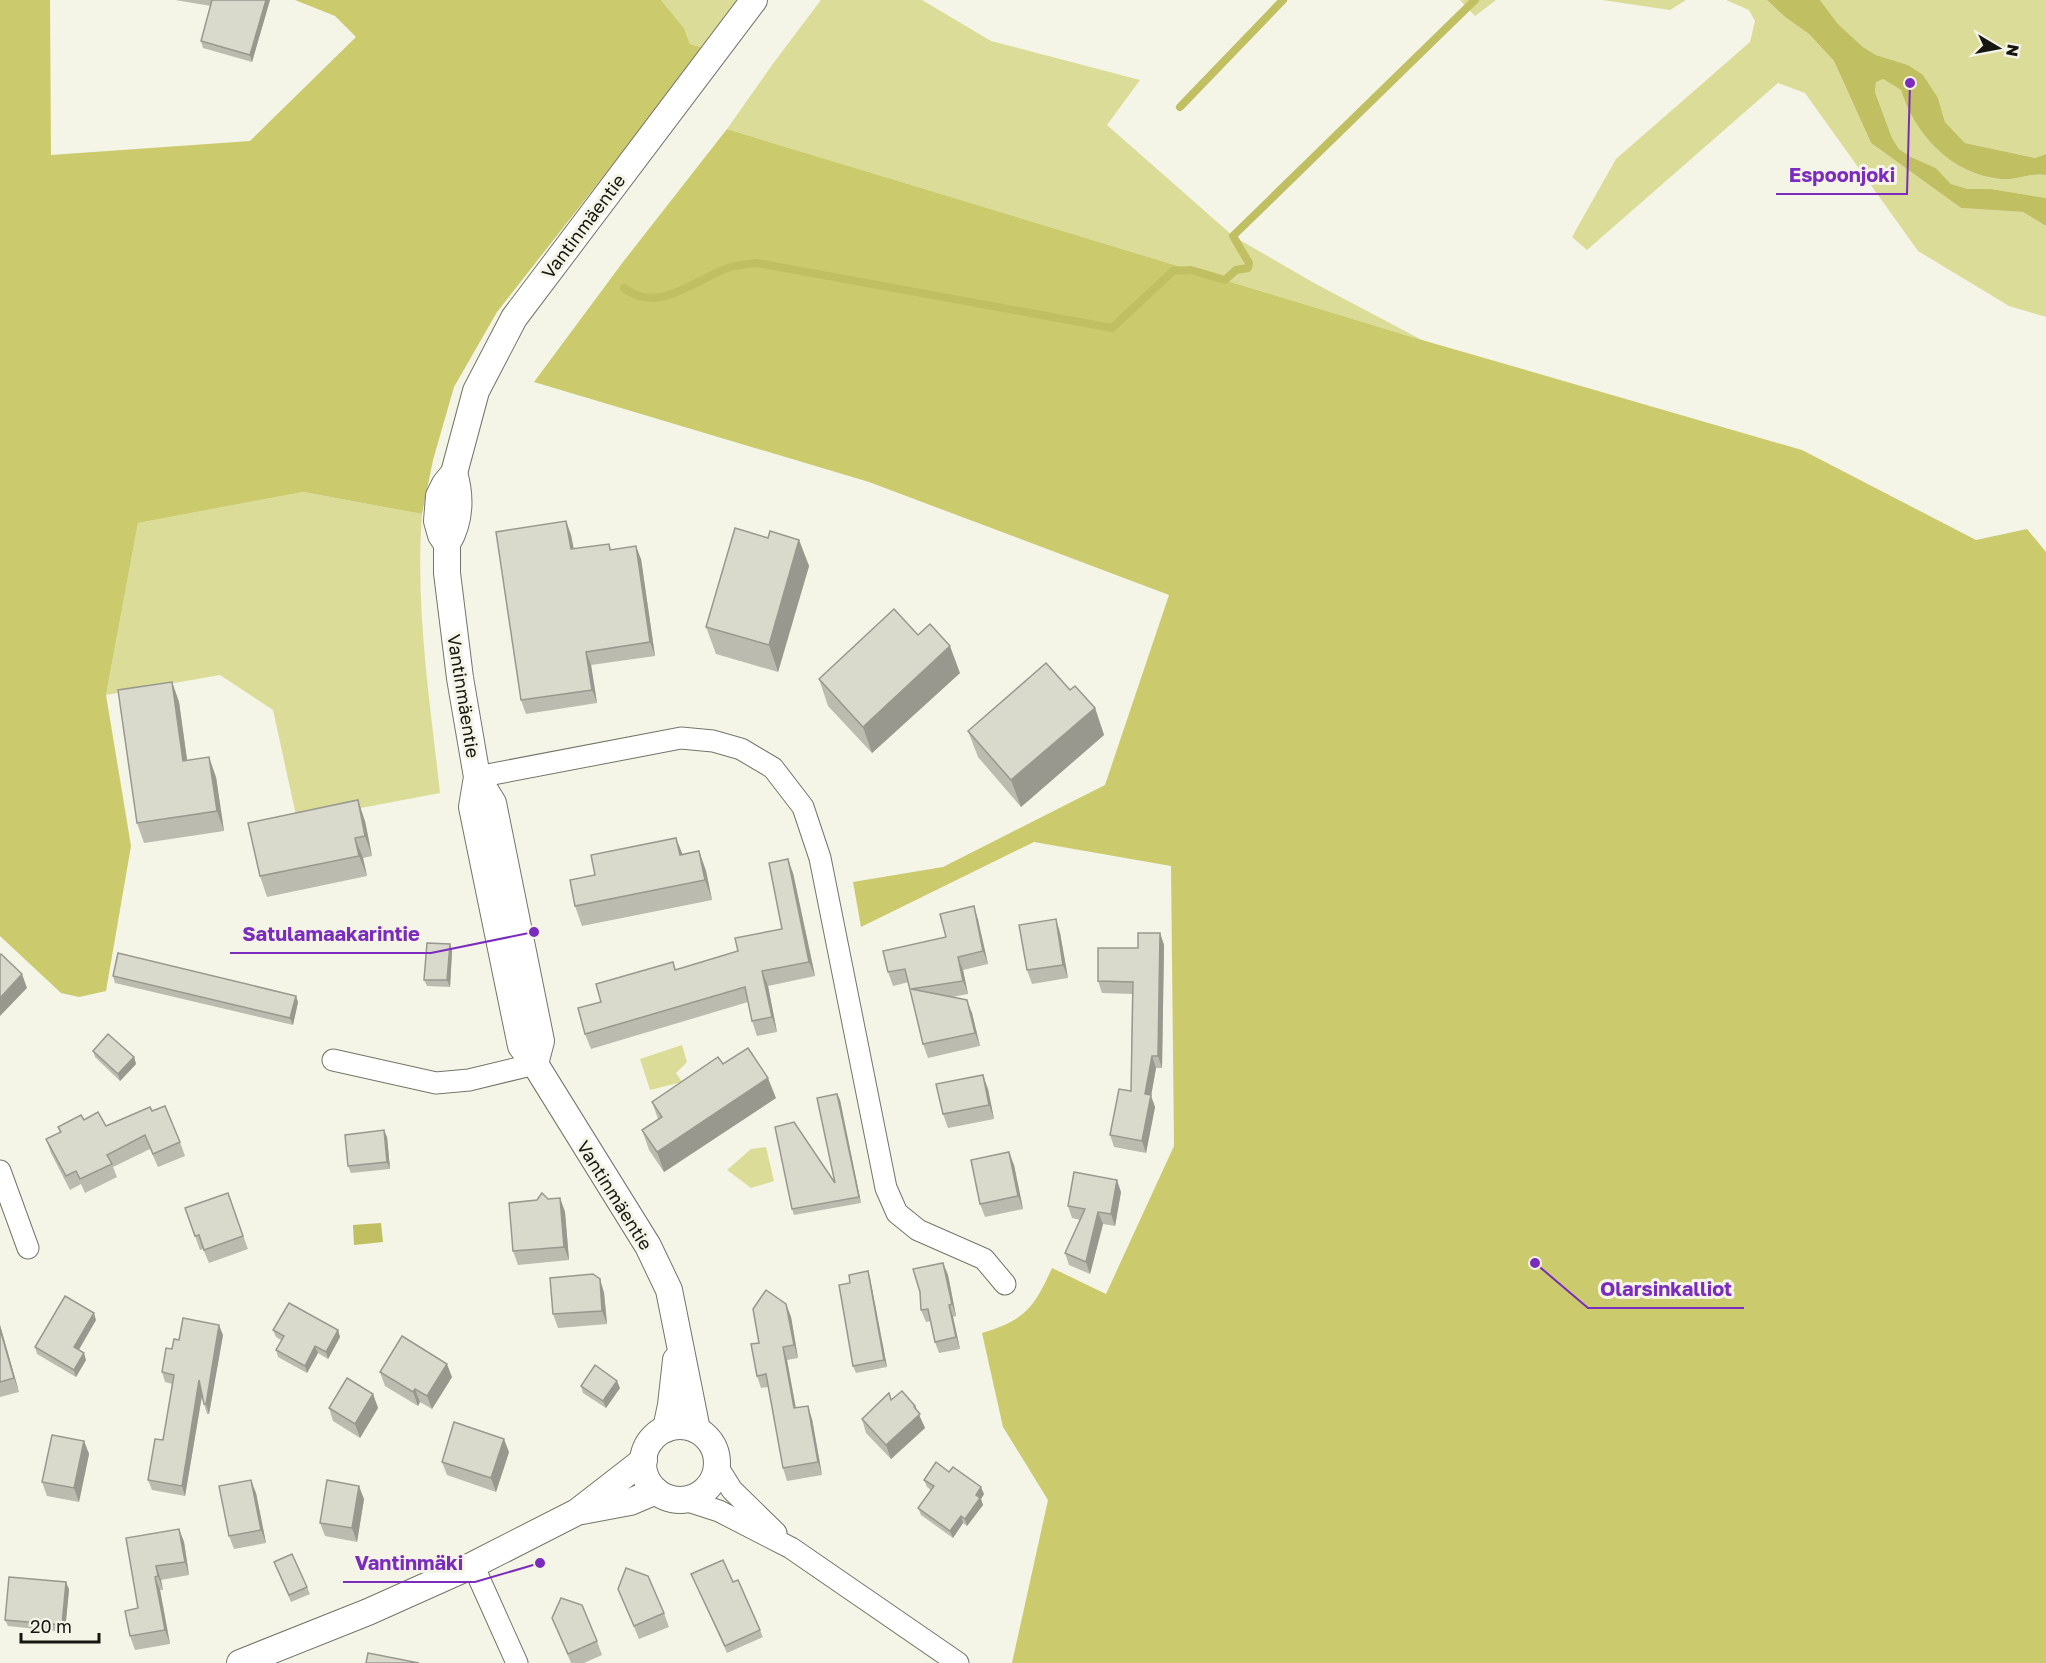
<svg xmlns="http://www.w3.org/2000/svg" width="2046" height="1663" font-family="'Golos Text',sans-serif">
<rect width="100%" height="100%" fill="#f4f4e7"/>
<!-- green -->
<g fill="#dcdc99">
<path d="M661,0H741L704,48L690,44L684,28Z"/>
<path d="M821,0H922L991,41L1140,80L1107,125L1233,236L1314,283L1422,340L727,129L772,65Z"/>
<path d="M1460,0H1496L1475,16Z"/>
<path d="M1602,0H1686L1670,10Z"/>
<path d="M1726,0H1767L1785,17L1809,34L1834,61L1871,143L1961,208L2023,212L2046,226V317L2009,306L1918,251L1805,93L1778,83L1587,250L1572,237L1616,159L1750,42L1755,21L1749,10Z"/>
<path d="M1820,0H2046V154L2035,158L1965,143L1945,122L1938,98L1908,65L1876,55L1863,47L1838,24Z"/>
<path d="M1883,79L1901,90C1913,132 1955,176 2000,179C2016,181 2030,172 2046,175V198L1991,189H1968L1951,184L1936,168L1911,157L1899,149L1892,138L1875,92L1876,81Z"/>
<path d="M303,492L422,514C415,608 430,701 440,793L297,820L273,710L220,675L106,695L138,523Z"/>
<path d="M682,1045L687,1062L676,1073L682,1082L650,1090L640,1059Z"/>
<path d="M766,1147L774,1181L751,1188L727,1170L751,1149Z"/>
</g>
<!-- forest -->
<g fill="#cbcb6e">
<path d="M0,0H50L51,155L250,141L356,37L335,16L295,0H661L684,28L690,44L704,48L497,312L454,387L433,460L422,514L303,492L138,523L106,695L131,846L106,991L79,997L61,993L0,936Z"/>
<path d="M727,129L1422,340L1802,450L1976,540L2027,529L2046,552V1663H1012L1048,1500L1003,1427L982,1333C1025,1320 1034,1308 1052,1268L1106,1294L1174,1146L1171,866L1034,842L861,927L853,882L943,867L1105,785L1169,595L869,482L534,382L623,262Z"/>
</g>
<!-- water -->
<g fill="#c0bf62">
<path d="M1767,0H1820L1838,24L1863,47L1876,55L1908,65L1923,75L1938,98L1945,122L1965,143L2035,158L2046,154V175C2030,172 2016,181 2000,179C1953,175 1914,134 1901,90L1883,79L1876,82L1875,92L1892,138L1899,149L1911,157L1936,168L1951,184L1968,189H1991L2046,198V226L2023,212L1961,208L1871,143L1834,61L1809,34L1785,17Z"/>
<path d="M381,1223L383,1242L354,1245L353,1225Z"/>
</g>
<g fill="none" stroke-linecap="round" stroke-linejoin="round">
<!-- stream -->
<g stroke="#c0bf62" stroke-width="8">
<path d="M1180,107L1283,0"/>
<path d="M624,288C657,314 692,282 725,269C735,265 746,264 757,263L1112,328L1173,271L1191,270L1225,280L1236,270L1248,268L1249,263L1233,236L1475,0"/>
</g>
<!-- minor casing -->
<g stroke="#747569" stroke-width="23">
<g id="minor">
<path d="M477,777L681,738L713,741L741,749L773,768L803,807L820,858L886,1188L897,1213L918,1230L984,1259L1005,1284"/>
<path d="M333,1060L436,1083L469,1080L535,1064"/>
<path d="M0,1171L28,1248"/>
<path d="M717,1466L732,1490L776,1533"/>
<path d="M685,1500L719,1511L791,1548L958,1663"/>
<path d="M473,1565L517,1663"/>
</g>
</g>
<!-- tertiary casing -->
<g stroke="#747569" stroke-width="28">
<g id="tertiary">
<path d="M447,544C460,522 461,497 454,473"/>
<path d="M477,777L493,803L541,1041L535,1064"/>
<circle cx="680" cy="1463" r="37"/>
<path d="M666,1429L671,1405L676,1360"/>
<path d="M697,1430L669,1290L648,1246L535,1064L521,1046L472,807L477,777L460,678L447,573V544L441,535L437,521L439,496L445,484L454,473L476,391L514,318L754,0"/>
<path d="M582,1511L630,1502L656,1491"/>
<path d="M240,1663L368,1612L473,1565L577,1512L644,1460"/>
</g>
</g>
<!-- minor -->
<use href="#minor" stroke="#fff" stroke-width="21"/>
<!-- tertiary -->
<use href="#tertiary" stroke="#fff" stroke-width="26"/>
</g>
<!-- wall -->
<g fill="#bbbbaf">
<path d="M175,0H270L252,62L203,48L201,41L211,6Z"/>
<path d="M566,521L571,535L574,549L609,544L611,549L641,559L655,656L591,665L597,703L526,714L521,700Z"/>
<path d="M768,538L799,540L809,566L778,672L716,654L706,627Z"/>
<path d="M918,635L960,673L872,753L828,706L819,679Z"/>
<path d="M172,682L179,702L187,760L216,777L224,831L144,843L137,823Z"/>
<path d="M1070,690L1095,708L1104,735L1021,807L978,757L968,731Z"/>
<path d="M365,821L372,856L363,858L367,876L267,897L260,876Z"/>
<path d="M676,838L682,854L699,851L706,871L712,900L582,926L575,906L595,875Z"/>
<path d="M793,873L815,976L768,986L777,1032L757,1036L752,1021L748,1002L591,1049L585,1034L601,1002L673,962L676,970L738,951L782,929Z"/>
<path d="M974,906L978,920L988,964L963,970L968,994L952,997L972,1013L980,1046L928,1058L923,1044L909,982L893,986L888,972L946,937Z"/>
<path d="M1056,919L1060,933L1068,978L1032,984L1027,970Z"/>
<path d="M1160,933L1164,945L1162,1068H1156L1151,1096L1155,1107L1146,1153L1114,1147L1110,1135L1131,1091L1132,994L1102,993L1098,981L1138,948Z"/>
<path d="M450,944L452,951L450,987L427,986L424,980Z"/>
<path d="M113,976L298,1002L293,1025L115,983Z"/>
<path d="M93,1051L134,1057L136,1064L120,1081L95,1057Z"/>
<path d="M723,1064L776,1098L664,1172L649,1150L642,1130L658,1119L652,1102Z"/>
<path d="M988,1089L994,1119L948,1128L943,1114Z"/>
<path d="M837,1094L840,1100L861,1203L794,1215L792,1209L835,1183Z"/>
<path d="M152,1111L180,1142L185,1156L158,1167L150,1149L113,1167L117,1177L85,1193L81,1184L70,1190L51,1153L46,1139L60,1132L58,1127L84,1120L106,1126Z"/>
<path d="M387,1137L390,1169L351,1173L348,1166Z"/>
<path d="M1014,1165L1023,1209L985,1217L980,1204Z"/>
<path d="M1121,1192L1115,1226L1103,1224L1090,1274L1069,1265L1065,1253L1080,1220L1072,1218L1068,1206Z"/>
<path d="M228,1193L248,1249L209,1263L203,1249L200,1250L185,1208Z"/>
<path d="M560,1198L565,1212L569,1260L518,1265L513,1251L548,1199Z"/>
<path d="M943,1263L948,1275L956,1316L953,1317L960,1349L939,1353L935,1342L931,1321L926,1322L921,1310Z"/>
<path d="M870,1278L887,1367L856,1373L853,1366L850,1283Z"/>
<path d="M600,1279L604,1293L607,1324L558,1328L553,1314Z"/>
<path d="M786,1304L791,1317L798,1358L787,1360L796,1408L812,1419L822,1475L787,1481L783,1468L768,1387L761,1388L757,1376L759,1343Z"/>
<path d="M96,1320L79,1350L86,1360L76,1377L37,1354L35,1347Z"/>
<path d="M0,1325L19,1392L0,1397Z"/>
<path d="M273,1330H338L340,1337L328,1359L318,1353L307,1373L278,1357L276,1350L281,1340L276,1337Z"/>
<path d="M223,1335L209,1414H207L204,1404L202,1395L185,1496L152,1490L148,1480L163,1440L172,1384L165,1382L162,1372L172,1349L179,1340Z"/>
<path d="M380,1372L452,1377L432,1409L420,1402L418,1406L385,1386Z"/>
<path d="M581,1386L620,1388L606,1408L583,1393Z"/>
<path d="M373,1394L378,1408L360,1438L333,1421L329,1408Z"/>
<path d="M892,1399L915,1406L925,1428L891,1459L866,1433L862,1419Z"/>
<path d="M84,1441L89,1454L79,1502L47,1496L42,1482Z"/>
<path d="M509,1452L496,1492L447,1475L442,1462Z"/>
<path d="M949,1472L984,1494L981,1499L983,1505L967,1526L963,1523L953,1538L921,1515L918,1508L931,1490L927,1487L924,1480Z"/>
<path d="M256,1493L266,1543L234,1549L229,1536Z"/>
<path d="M364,1499L357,1542L325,1536L320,1523Z"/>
<path d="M179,1529L184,1542L189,1575L161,1580L163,1590H160L170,1644L135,1650L130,1636L138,1608L126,1538Z"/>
<path d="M274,1562L307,1587L310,1594L291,1602Z"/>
<path d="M691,1574L733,1582L760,1630L763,1637L727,1653Z"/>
<path d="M69,1589L65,1632L8,1626L5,1620Z"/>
<path d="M618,1589L664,1613L669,1627L639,1639Z"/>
<path d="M552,1618L597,1641L602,1655L584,1663H571Z"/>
</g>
<!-- shaded-wall -->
<g fill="#98988f">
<path d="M266,0H270L252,62L250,55Z"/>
<path d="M566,521L571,535L576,563L571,549Z"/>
<path d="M799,540L809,566L778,672L769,645Z"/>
<path d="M636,546L641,559L655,656L650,642Z"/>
<path d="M950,646L960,673L872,753L863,727Z"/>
<path d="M586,652L591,665L597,703L592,690Z"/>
<path d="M172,682L179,702L190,781L183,761Z"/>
<path d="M1095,708L1104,735L1021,807L1011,780Z"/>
<path d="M209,757L216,777L224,831L217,811Z"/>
<path d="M358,800L365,821L372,856L365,836Z"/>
<path d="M355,838L363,858L367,876L359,856Z"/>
<path d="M676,838L684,858L680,855Z"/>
<path d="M699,851L706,871L712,900L705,880Z"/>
<path d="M788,859L793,873L815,976L809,962Z"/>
<path d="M974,906L978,920L988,964L983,951Z"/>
<path d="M1056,919L1060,933L1068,978L1063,965Z"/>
<path d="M1160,933L1164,945L1162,1068L1158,1056Z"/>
<path d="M450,944L452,951L450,987L447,980Z"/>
<path d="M958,957L963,970L968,994L963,981Z"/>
<path d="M762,971L768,986L777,1032L772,1017Z"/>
<path d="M22,974L27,988L0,1016V998Z"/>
<path d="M296,996L298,1002L293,1025L290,1018Z"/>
<path d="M967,1000L972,1013L980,1046L975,1033Z"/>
<path d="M1152,1056L1156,1068L1151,1096L1155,1107L1146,1153L1142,1141L1145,1094Z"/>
<path d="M134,1057L136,1064L120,1081L118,1074Z"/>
<path d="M983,1075L988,1089L994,1119L989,1105Z"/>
<path d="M768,1078L776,1098L664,1172L657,1152Z"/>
<path d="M837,1094L840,1100L861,1203L859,1197Z"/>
<path d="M384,1130L387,1137L390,1169L387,1162Z"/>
<path d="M1009,1152L1014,1165L1023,1209L1018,1196Z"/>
<path d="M1117,1180L1121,1192L1115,1226L1111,1214Z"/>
<path d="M560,1198L565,1212L569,1260L564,1247Z"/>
<path d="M1098,1212L1103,1224L1090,1274L1086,1262Z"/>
<path d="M943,1263L948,1275L956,1316L952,1304Z"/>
<path d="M868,1271L870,1278L887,1367L884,1360Z"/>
<path d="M600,1279L604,1293L607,1324L602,1311Z"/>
<path d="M786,1304L791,1317L798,1358L794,1345Z"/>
<path d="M949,1305L953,1317L960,1349L956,1337Z"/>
<path d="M94,1313L96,1320L76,1354L74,1347Z"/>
<path d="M0,1325L19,1392L14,1378L0,1329Z"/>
<path d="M219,1325L223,1335L209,1414L206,1404Z"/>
<path d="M338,1330L340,1337L328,1359L326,1352Z"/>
<path d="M315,1346L318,1353L307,1373L305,1366Z"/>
<path d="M783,1347L787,1360L798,1421L794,1408Z"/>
<path d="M84,1353L86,1360L76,1377L74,1370Z"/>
<path d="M447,1364L452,1377L432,1409L427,1396Z"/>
<path d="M199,1380L203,1390L185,1496L182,1486Z"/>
<path d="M617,1381L620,1388L606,1408L603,1401Z"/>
<path d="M415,1389L420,1402L418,1406L413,1392Z"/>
<path d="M373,1394L378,1408L360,1438L355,1424Z"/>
<path d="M808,1406L812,1419L822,1475L818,1462Z"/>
<path d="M915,1406L925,1428L891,1459L886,1445Z"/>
<path d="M504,1439L509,1452L496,1492L491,1478Z"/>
<path d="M84,1441L89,1454L79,1502L74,1488Z"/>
<path d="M251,1480L256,1493L266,1543L261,1530Z"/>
<path d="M359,1486L364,1499L357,1542L352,1528Z"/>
<path d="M981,1487L984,1494L981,1499L983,1505L967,1526L965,1519L976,1495Z"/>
<path d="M961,1516L963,1523L953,1538L950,1531Z"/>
<path d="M179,1529L184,1542L189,1575L185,1562Z"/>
<path d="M156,1566L161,1580L163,1590L158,1576Z"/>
<path d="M155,1577L160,1590L170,1644L165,1630Z"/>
<path d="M66,1582L69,1589L65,1632L62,1625Z"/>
</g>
<!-- building -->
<g fill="#d9d9cc" stroke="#98988f" stroke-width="1.5">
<path d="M212,0H266L250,55L201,41Z"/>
<path d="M566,521L571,549L609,544L610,550L636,546L650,642L586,652L592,690L521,700L496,532Z"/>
<path d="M735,528L768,538L770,531L799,540L769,645L706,627Z"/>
<path d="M894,609L918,635L930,624L950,646L863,727L819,679Z"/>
<path d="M1046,663L1070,690L1075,686L1095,708L1011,780L968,731Z"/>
<path d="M172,682L183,761L209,757L217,811L137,823L118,690Z"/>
<path d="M358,800L365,836L355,838L359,856L260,876L248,823Z"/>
<path d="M676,838L680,855L699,851L705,880L575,906L570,880L595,875L591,855Z"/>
<path d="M788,859L809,962L762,971L772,1017L752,1021L745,987L585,1034L578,1008L601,1002L596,984L673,962L675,970L738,951L735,938L782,929L769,863Z"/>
<path d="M974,906L983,951L958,957L963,981L911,989L967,1000L975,1033L923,1044L905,969L888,972L883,951L946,937L940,914Z"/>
<path d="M1056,919L1063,965L1027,970L1019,925Z"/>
<path d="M1138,933H1160L1158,1056H1152L1145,1094L1151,1095L1142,1141L1110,1135L1119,1089L1131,1091L1133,982L1098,981V948H1138Z"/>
<path d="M427,943L450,944L447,980H424Z"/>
<path d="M118,953L296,996L290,1018L113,976Z"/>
<path d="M1,954L22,974L0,998V955Z"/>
<path d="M108,1034L134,1057L118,1074L93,1051Z"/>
<path d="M748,1048L768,1078L657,1152L642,1130L662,1117L652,1102L718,1057L723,1064Z"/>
<path d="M983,1075L989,1105L943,1114L936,1084Z"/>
<path d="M837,1094L859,1197L792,1209L775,1127L794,1122L835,1183L817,1098Z"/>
<path d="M165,1106L180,1142L153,1154L145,1135L107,1155L112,1164L80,1179L76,1171L66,1176L46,1139L61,1132L58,1127L81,1115L84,1120L98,1112L106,1126L150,1107L152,1111Z"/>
<path d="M384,1130L387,1162L348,1166L345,1135Z"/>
<path d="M1009,1152L1018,1196L980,1204L971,1160Z"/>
<path d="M1074,1172L1117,1180L1111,1214L1098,1212L1086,1262L1065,1253L1085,1209L1068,1206Z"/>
<path d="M228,1193L243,1236L204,1250L199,1235L195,1236L185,1208Z"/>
<path d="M542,1193L548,1199L560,1198L564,1247L513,1251L509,1203L537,1200Z"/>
<path d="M943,1263L952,1304L949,1305L956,1337L935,1342L928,1309L921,1310L920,1292L913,1269Z"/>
<path d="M868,1271L884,1360L853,1366L839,1285L850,1283L849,1275Z"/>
<path d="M593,1274L600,1279L602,1311L553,1314L550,1278Z"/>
<path d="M766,1290L786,1304L794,1345L783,1347L794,1408L808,1406L818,1462L783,1468L766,1374L757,1376L751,1344L759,1343L753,1309Z"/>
<path d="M65,1296L94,1313L74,1347L84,1353L74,1370L35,1347Z"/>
<path d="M289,1303L338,1330L326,1352L315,1346L305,1366L276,1350L284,1336L273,1330Z"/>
<path d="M183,1318L219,1325L206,1404H204L199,1380L182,1486L148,1480L155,1439L163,1440L174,1375L162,1372L166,1348L172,1349L174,1339L179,1340Z"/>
<path d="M0,1329L14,1378L0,1382Z"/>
<path d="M402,1336L447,1364L427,1396L415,1389L413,1392L380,1372Z"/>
<path d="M595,1365L617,1381L603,1401L581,1386Z"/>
<path d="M347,1378L373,1394L355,1424L329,1408Z"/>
<path d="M902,1391L915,1406L914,1407L920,1414L886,1445L862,1419L889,1393L891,1400Z"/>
<path d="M454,1422L504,1439L491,1478L442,1462Z"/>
<path d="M52,1435L84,1441L74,1488L42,1482Z"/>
<path d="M936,1462L949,1472L953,1467L981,1487L976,1495L980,1498L965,1519L961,1516L950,1531L918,1508L934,1486L924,1480Z"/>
<path d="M251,1480L261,1530L229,1536L219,1486Z"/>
<path d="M327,1480L359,1486L352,1528L320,1523Z"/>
<path d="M179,1529L185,1562L156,1566L158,1576L155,1577L165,1630L130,1636L125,1611L138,1608L126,1538Z"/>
<path d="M292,1554L307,1587L289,1595L274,1562Z"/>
<path d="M723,1560L733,1582L738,1580L760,1630L725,1646L691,1574Z"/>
<path d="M626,1568L648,1576L664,1613L634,1626L618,1589Z"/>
<path d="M9,1577L66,1582L62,1625L5,1620Z"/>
<path d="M561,1598L582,1605L597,1641L568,1654L552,1618Z"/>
<path d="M368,1653L419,1663H366Z"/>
</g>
<g text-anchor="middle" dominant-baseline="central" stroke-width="6" stroke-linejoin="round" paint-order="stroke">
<!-- street labels -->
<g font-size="18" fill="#171712" stroke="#f4f4e7">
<text transform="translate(583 226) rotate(-53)">Vantinmäentie</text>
<text transform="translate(464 696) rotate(81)">Vantinmäentie</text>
<text transform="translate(615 1195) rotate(58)">Vantinmäentie</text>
</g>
</g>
<!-- callouts -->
<path fill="none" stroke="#7b2cbf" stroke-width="2" d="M1910 83L1907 194H1776M534 932L431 953H230M1535 1263L1588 1308H1744M540 1563L475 1582H343"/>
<g fill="#7b2cbf" stroke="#f4f4e7" stroke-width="2">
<circle cx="1910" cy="83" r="6"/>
<circle cx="534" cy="932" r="6"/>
<circle cx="1535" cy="1263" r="6"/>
<circle cx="540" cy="1563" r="6"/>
</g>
<g font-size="20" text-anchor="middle" font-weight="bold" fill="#7b2cbf" stroke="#f4f4e7" stroke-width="6" stroke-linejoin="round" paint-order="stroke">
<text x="1842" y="182">Espoonjoki</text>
<text x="331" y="941">Satulamaakarintie</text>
<text x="1666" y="1296">Olarsinkalliot</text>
<text x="409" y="1570">Vantinmäki</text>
</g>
<!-- north arrow -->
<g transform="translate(1998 48) rotate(100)" stroke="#f4f4e7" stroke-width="4.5" paint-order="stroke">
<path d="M0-4.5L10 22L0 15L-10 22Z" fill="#171712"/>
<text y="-9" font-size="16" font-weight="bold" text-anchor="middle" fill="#171712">N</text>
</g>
<!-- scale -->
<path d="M21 1633v9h78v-9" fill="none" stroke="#171712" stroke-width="3"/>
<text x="30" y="1633" font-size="18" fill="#171712" stroke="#f4f4e7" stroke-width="4.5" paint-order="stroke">20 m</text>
</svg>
